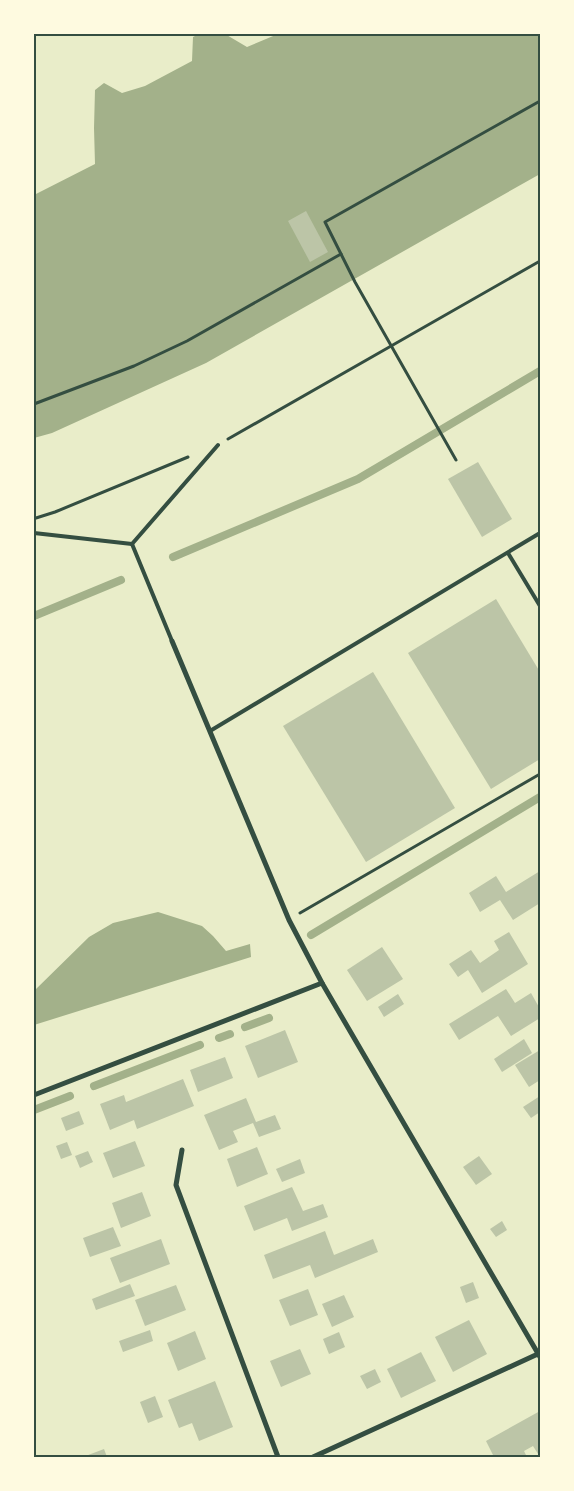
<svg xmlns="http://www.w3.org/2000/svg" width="574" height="1491" font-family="'Public Sans',sans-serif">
<rect width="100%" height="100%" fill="#e9edc9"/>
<!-- water -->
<g fill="#a3b18a">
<path d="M199,34H225L247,47L278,34H540V174L206,363L52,433L34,438V195L95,164L94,128L95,90L104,83L122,93L145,86L192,61L193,37Z"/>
<path d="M158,912L202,926L213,936L226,951L250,944L251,957L34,1025V991L89,937L113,923Z"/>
</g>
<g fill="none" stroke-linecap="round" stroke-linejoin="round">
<!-- stream -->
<g stroke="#a3b18a" stroke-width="8">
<path d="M173,557L358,479L540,371"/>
<path d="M34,616L121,580"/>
<path d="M311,935L540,797"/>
<path d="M245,1027L269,1018"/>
<path d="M219,1038L230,1034"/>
<path d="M94,1086L200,1045"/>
<path d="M34,1110L70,1096"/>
</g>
</g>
<!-- building -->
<g fill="#bcc5a7">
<path d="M306,211L328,252L310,262L288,221Z"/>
<path d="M478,462L512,519L482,537L448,479Z"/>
<path d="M496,599L540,672V759L491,789L408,653Z"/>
<path d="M373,672L455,808L366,862L283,726Z"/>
<path d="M540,871V903L513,920L500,900L480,912L469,893L496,876L506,892Z"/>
<path d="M509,932L528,964L482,993L468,970L458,977L449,964L471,950L480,963L499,950L494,941Z"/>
<path d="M382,947L403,979L367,1001L347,970Z"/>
<path d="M506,989L515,1003L531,993L540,1009V1018L511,1036L498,1016L459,1040L449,1024Z"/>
<path d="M398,994L404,1004L384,1017L378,1007Z"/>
<path d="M285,1030L298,1062L258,1078L245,1046Z"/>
<path d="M524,1039L532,1053L502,1072L494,1059Z"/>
<path d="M540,1050V1080L529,1087L515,1065Z"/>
<path d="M225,1057L233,1078L198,1092L190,1070Z"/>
<path d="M183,1079L194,1106L137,1129L134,1120L110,1130L100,1104L124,1095L126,1102Z"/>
<path d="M540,1096V1112L531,1118L523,1107Z"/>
<path d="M246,1098L256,1122L275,1115L281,1129L259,1137L253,1123L233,1131L238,1142L219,1150L204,1115Z"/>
<path d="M79,1111L84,1124L66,1131L61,1118Z"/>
<path d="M135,1141L145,1166L113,1178L103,1153Z"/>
<path d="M67,1142L72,1155L61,1159L56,1146Z"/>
<path d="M257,1147L268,1174L237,1187L227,1159Z"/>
<path d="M88,1151L93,1162L80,1168L75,1156Z"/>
<path d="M479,1156L492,1174L476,1185L463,1167Z"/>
<path d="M300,1159L305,1173L282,1182L276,1169Z"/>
<path d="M292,1187L303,1211L323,1204L328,1217L292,1231L287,1218L254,1231L244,1206Z"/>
<path d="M142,1192L151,1216L121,1228L112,1203Z"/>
<path d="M502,1221L507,1230L496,1237L490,1229Z"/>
<path d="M113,1227L121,1246L90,1257L83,1238Z"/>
<path d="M325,1231L334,1255L373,1239L378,1252L315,1278L310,1265L273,1279L264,1255Z"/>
<path d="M161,1239L170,1264L120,1283L110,1258Z"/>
<path d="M473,1282L479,1298L466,1303L460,1287Z"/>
<path d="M130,1284L135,1296L96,1310L92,1299Z"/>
<path d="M176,1285L186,1310L145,1326L135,1300Z"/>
<path d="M308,1289L318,1315L290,1326L279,1300Z"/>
<path d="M344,1295L354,1317L332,1327L322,1304Z"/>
<path d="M469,1320L487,1354L453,1372L435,1337Z"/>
<path d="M150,1330L153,1341L123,1352L119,1341Z"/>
<path d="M195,1331L206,1359L178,1371L167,1343Z"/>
<path d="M339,1332L345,1347L329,1354L323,1339Z"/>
<path d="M300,1349L311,1374L281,1387L270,1361Z"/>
<path d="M421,1352L436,1381L401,1398L387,1369Z"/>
<path d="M375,1369L381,1382L367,1389L360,1376Z"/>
<path d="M215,1381L233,1427L199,1441L192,1423L179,1428L168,1400Z"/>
<path d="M155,1396L163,1417L148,1423L140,1402Z"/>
<path d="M540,1411V1457L533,1446L524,1451L527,1457H494L486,1441Z"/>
<path d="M104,1449L107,1457H83Z"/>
</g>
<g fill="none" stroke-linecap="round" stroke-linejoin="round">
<!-- path -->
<g stroke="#344e41" stroke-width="3">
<path d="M341,254L355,282L456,460"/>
<path d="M34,404L134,366L187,341L341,254L325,222L540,101"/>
<path d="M228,439L540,261"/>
<path d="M36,518L55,512L188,457"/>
<path d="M300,913L540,774"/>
</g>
<!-- service -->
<g stroke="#344e41" stroke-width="4">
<path d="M34,533L132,544"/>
<path d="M132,544L218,445"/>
<path d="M132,544L172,641"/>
<path d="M508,553L540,606"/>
<path d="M210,731L540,533"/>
</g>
<!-- minor -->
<g stroke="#344e41" stroke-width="5">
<path d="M172,641L289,920L322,983L540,1357"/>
<path d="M34,1095L322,983"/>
<path d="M182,1150L176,1185L278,1457"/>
<path d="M313,1457L540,1353"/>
</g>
</g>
<!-- border -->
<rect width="574" height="1491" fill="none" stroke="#fefae0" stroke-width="70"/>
<rect x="35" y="35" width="504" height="1421" fill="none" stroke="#344e41" stroke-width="2"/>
</svg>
